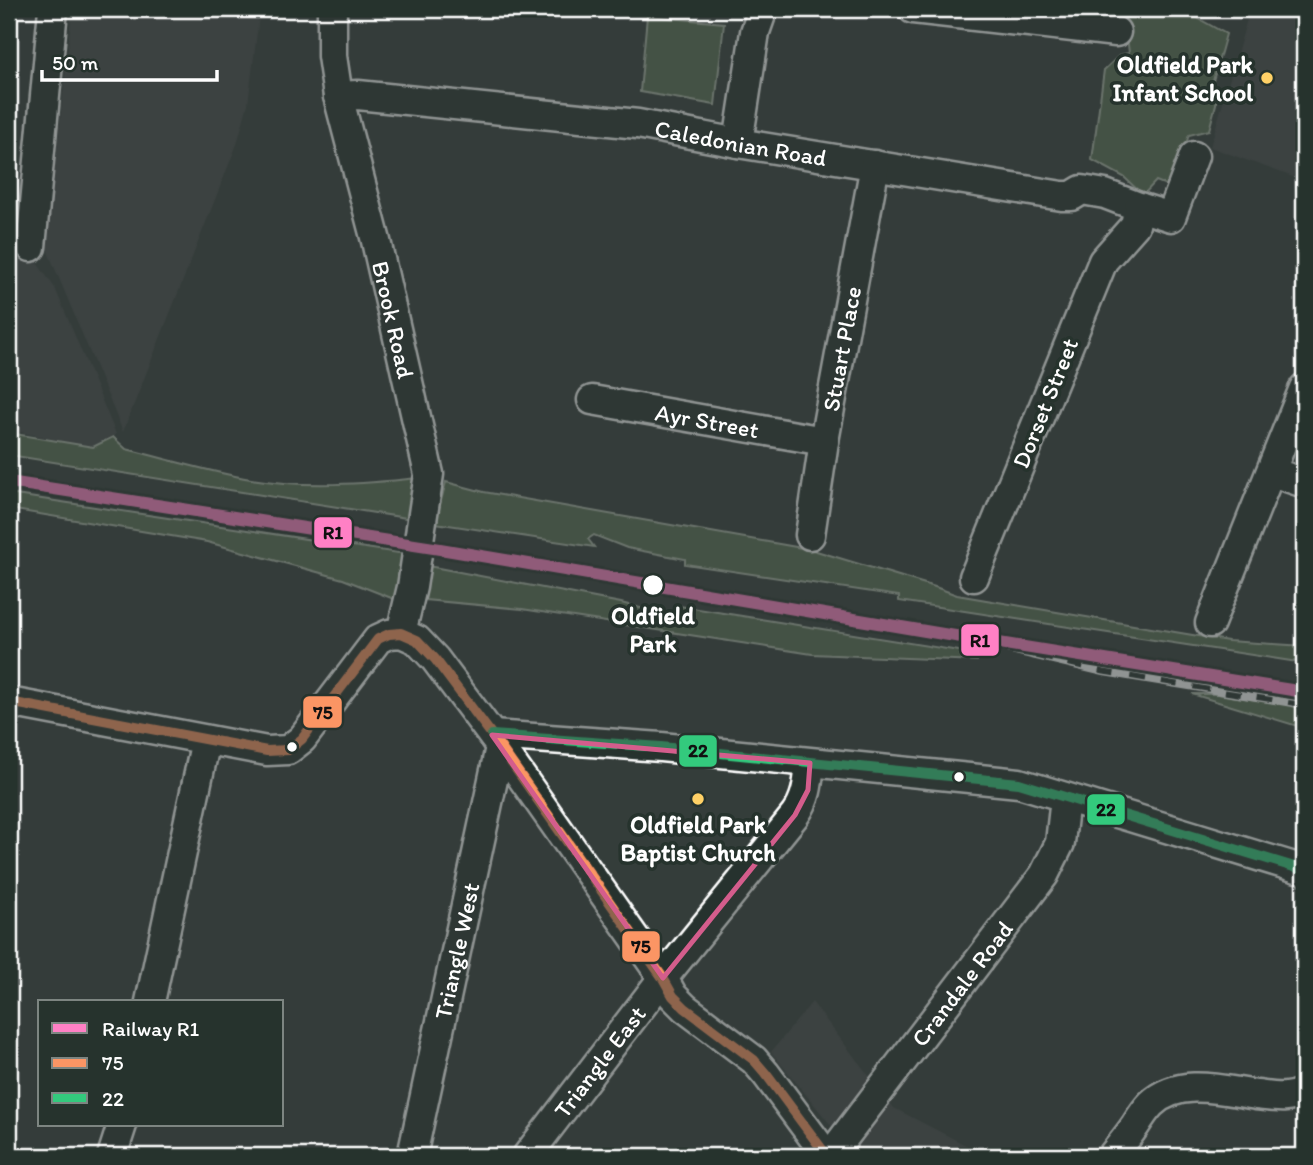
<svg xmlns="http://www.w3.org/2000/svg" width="1313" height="1165" font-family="Itim,sans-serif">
<rect width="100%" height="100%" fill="#343d3a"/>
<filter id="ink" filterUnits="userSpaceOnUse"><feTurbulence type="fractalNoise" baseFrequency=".0143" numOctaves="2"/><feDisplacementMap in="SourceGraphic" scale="14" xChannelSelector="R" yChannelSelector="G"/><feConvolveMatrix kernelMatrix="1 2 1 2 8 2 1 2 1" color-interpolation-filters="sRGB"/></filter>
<g filter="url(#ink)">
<!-- built -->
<g fill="#44494a">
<path d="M72,9H260L248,104L237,144L123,432L46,247Z"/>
<path d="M1250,9H1304V181L1210,147Z"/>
<path d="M15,254L35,260L55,288L116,434L95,448L9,430V290Z"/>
<path d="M812,1002L894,1108L981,1153L978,1156H851L853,1152L771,1052Z"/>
</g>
<!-- green -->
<g fill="#586e52" stroke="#acb6a8" stroke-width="2">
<path d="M1127,9H1181L1226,34L1211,88L1216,94V104L1209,130L1189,135L1171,187L1156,181L1143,195L1124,177L1092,160L1104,70L1120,55L1129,53L1125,20Z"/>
<path d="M647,16L724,23L715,105L640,92Z"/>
<path d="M9,211L20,229L9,289Z"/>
<path d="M9,433L93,447L113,437L126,449C167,459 210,472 251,479C306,488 363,484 418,478L413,519L9,455Z"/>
<path d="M446,482L484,492L813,550L935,587L957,595L1228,641L1304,646V663L899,601V596L685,564V559L627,548L594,535L588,539L594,547L435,523Z"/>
<path d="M9,494L412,555L405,590L394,599L343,579L207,542L9,509Z"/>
<path d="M428,566L621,603L675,617L680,606L978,654L977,661L812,654L522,609L425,600Z"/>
<path d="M1192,694H1218L1304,707V728Z"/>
</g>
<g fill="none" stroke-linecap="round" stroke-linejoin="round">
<!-- street casing -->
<g stroke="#fff" stroke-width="33">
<g id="street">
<path id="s1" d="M332,9V56L338,96L376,241L429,474L412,587L401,633"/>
<path d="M913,9L1116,32"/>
<path id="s2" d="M338,96L358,95L638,124L738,143L1062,196H1072L1082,190L1105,194L1139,207L1135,225L1103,261L974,577"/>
<path d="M738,143L755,32L763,9"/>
<path d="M1139,207L1171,217L1194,156"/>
<path d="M31,247L53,9"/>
<path id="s3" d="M592,400L824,441"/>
<path d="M1272,472L1304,483"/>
<path id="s4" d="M810,535L824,441L875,165"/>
<path d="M1210,623L1304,388"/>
<path d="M9,702L267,751L288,750L302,739L378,639L389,634L401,633L417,640L435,659L492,735L663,978L673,996L685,1008L754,1060L766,1074L827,1156"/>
<path d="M492,735L661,747L1019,783L1304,870"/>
<path d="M150,1002L206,740"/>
<path d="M112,1156L122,1125"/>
<path id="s5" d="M412,1156L500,747"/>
<path id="s6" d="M527,1156L663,978L795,815C807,798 808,783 810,763"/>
<path id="s7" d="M830,1156L1044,875L1060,843L1065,798"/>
<path d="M1112,1156C1120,1146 1128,1136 1135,1126C1140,1118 1145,1110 1151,1104C1179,1077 1223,1090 1256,1095C1275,1097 1287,1100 1304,1092"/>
</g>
</g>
<!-- street -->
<use href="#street" stroke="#26332d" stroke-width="28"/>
<!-- rail casing -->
<g stroke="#fff" stroke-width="8">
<path id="rail" d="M943,634L1104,672L1304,705"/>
</g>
<!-- rail -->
<use href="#rail" stroke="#26332d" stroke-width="5" stroke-dasharray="16" stroke-linecap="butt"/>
<!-- bus-1 casing -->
<g stroke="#26332d" stroke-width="16">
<path id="bus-1" d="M9,702L267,751L288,750L302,739L378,639L389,634L401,633L417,640L435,659L492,735L663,978L673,996L685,1008L754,1060L766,1074L827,1156"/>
</g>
<!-- bus-2 casing -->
<g stroke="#26332d" stroke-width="16">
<path id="bus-2" d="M492,735L661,747L1019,783L1304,870"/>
</g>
<!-- bus-1 -->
<use href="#bus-1" stroke="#fb9564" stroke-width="10"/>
<!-- bus-2 -->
<use href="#bus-2" stroke="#33ca7d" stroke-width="10"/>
<!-- rail-1 casing -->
<g stroke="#26332d" stroke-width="18">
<path id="rail-1" d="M9,482L440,549L943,634L1304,692"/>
</g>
<!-- rail-1 -->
<use href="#rail-1" stroke="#ff80c5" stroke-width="12"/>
</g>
</g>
<!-- marked area -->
<path d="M0 0H1313V1165H0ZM492,735L810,763L808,790L795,815L663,978Z" fill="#343d3a" fill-opacity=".55" fill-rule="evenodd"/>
<path fill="none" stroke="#d45d8c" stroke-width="5" stroke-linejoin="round" d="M492,735L810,763L808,790L795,815L663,978Z"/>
<!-- markers -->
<g fill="#ffd166" stroke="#26332d" stroke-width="2.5">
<circle cx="1267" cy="78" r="7"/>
<circle cx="698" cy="799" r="7"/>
</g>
<g fill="#fff" stroke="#26332d" stroke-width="2.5">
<circle cx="653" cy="585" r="11"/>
<circle cx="292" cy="747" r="6"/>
<circle cx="959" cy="777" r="6"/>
</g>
<g text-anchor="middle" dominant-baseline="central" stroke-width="7" stroke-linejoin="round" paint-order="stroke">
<!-- poi labels -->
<g font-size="24" font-weight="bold" fill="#fff" stroke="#26332d" text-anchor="end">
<text x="1253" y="64">Oldfield Park<tspan x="1253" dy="28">Infant School</tspan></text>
<text x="698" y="824" text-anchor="middle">Oldfield Park<tspan x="698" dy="28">Baptist Church</tspan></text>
</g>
<!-- street labels -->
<g font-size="24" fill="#fff" stroke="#26332d">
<text stroke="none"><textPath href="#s2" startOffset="406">Caledonian Road</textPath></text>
<text stroke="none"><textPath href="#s1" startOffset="318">Brook Road</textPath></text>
<text stroke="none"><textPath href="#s4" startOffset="189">Stuart Place</textPath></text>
<text transform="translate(1045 403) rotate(-68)">Dorset Street</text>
<text stroke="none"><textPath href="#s3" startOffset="117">Ayr Street</textPath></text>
<text stroke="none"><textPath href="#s5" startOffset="210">Triangle West</textPath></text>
<text stroke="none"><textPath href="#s7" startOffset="217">Crandale Road</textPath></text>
<text stroke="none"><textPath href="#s6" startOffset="119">Triangle East</textPath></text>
</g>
<!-- stop labels -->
<g font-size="24" font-weight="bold" fill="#fff" stroke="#26332d">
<text x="653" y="615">Oldfield<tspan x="653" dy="28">Park</tspan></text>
</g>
</g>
<g stroke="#26332d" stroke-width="2.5">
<rect x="313" y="516" width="40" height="33" rx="7" fill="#ff80c5"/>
<rect x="960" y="623" width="40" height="34" rx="7" fill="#ff80c5"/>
<rect x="302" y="695" width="41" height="34" rx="7" fill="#fb9564"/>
<rect x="678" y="734" width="40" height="34" rx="7" fill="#33ca7d"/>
<rect x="1086" y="793" width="40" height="33" rx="7" fill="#33ca7d"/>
<rect x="621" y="930" width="40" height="33" rx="7" fill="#fb9564"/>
</g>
<g font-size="19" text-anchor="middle" font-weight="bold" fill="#111">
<text x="333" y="539">R1</text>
<text x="980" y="647">R1</text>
<text x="323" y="719">75</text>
<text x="698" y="757">22</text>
<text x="1106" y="816">22</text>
<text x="641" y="953">75</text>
</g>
<!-- margin -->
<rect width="1313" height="1165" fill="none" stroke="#26332d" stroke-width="35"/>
<rect x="18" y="18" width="1278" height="1130" fill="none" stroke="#fff" stroke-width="2.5" filter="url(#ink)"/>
<!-- legend -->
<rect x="38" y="1000" width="245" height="126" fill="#26332d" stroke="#7d8581" stroke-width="2"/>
<rect x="52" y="1023" width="35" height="10" fill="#ff80c5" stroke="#7d8581" stroke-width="2"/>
<text x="102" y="1036" font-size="21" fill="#ffffff">Railway R1</text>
<rect x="52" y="1058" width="35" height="10" fill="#fb9564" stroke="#7d8581" stroke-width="2"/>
<text x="102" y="1070" font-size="21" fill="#ffffff">75</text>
<rect x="52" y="1093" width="35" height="10" fill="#33ca7d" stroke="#7d8581" stroke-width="2"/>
<text x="102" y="1106" font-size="21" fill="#ffffff">22</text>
<!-- scale -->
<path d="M42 70v10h175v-10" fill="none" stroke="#ffffff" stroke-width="3.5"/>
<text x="52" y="70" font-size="21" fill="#ffffff" stroke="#26332d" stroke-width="5" paint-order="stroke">50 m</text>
</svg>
